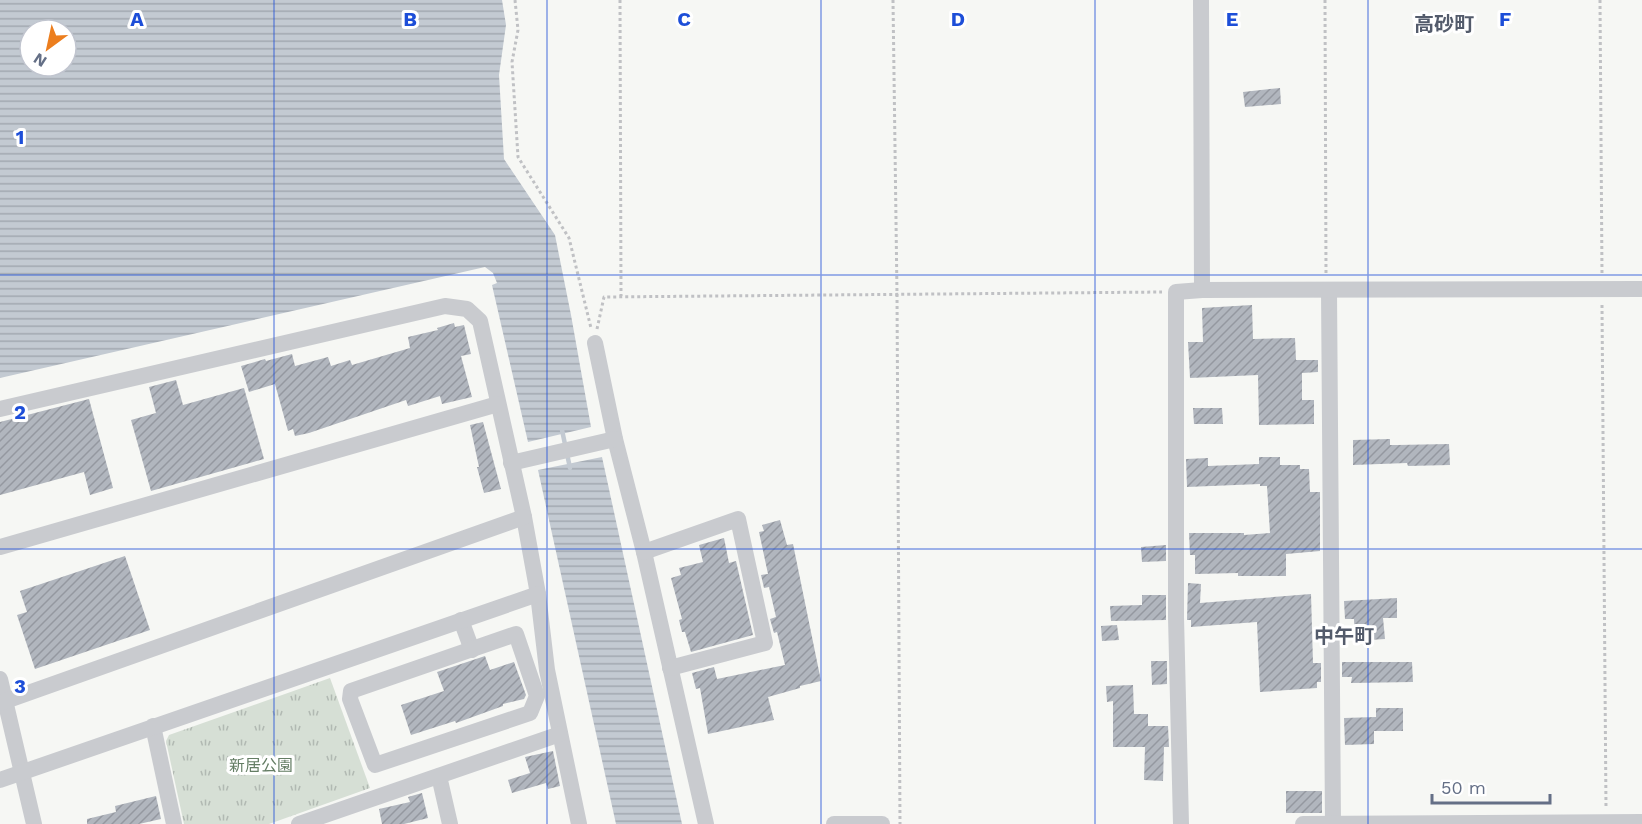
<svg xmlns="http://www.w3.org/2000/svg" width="1642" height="824" font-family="'Work Sans','Noto Sans JP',sans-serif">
<defs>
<pattern id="park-tufts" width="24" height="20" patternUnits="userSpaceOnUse" patternTransform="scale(1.5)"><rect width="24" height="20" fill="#d6dfd5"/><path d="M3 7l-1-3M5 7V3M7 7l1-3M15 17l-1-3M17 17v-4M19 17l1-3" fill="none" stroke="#b1b9b2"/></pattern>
<pattern id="water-rules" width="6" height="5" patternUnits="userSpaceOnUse" patternTransform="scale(1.5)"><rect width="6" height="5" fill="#c3cad2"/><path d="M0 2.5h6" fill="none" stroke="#a2a8b0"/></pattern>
<pattern id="building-hatch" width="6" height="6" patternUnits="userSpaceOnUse" patternTransform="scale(1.5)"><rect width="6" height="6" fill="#b1b6be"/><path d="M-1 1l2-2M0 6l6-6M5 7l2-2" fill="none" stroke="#9498a0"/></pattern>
</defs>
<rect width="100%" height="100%" fill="#f6f7f4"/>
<!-- park -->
<path fill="url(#park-tufts)" d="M330,678L370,788L269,824H184L166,741L169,735Z"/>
<!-- water -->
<g fill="url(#water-rules)" fill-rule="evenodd">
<path d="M0,0H502L506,25L499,75L504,159L555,235L571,315L591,427L528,442L492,285L497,283L493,273L485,267L0,378ZM30,30H66V66H30Z"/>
<path d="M602,457L682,824H616L538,470Z"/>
</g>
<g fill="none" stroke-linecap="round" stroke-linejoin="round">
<!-- stream -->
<path stroke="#c3cad2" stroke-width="4.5" d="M562,430L570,468"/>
</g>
<!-- building -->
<g fill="url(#building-hatch)">
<path d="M1280,88L1281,104L1245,107L1243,92Z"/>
<path d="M1252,305L1253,339L1295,338L1296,360H1318V372L1302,373V400H1314V424L1259,425L1258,375L1190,378L1188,342H1203L1202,308Z"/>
<path d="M454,323L455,327L464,325L471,354L461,356L472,397L442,404L440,396L408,406L406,400L309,433L295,436L293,429L288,431L275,384L249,392L241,366L265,359L266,361L292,354L295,366L328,357L331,366L350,360L352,365L410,348L408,337L438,330L437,328Z"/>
<path d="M176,380L183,405L244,388L264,459L151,491L131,420L156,413L149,387Z"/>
<path d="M89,399L113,488L90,495L84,472L0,495V422Z"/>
<path d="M1193,408H1222L1223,424H1194Z"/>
<path d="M483,422L501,489L484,493L477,467H479L470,425Z"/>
<path d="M1390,439V445H1397L1449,444L1450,465L1408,466L1407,463L1353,465V440Z"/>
<path d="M1259,457H1280V465H1300V469H1309L1310,492H1320V551L1286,554V576H1238V573L1195,574V555H1190L1189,533H1244V535L1270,533L1267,486H1260V484L1187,487L1186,459L1208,458V466L1259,464Z"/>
<path d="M780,520L787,545L793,544L821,681L800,686V688L768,697L774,720L708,734L700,688L696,689L692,673L714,667L717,679L785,665L777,632L774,633L770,619L776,617L769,587L764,588L761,575L768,574L759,532L764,531L762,525Z"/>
<path d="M724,538L729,563L736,561L753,635L691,652L685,632H682L679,620L682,619L671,578L681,575L679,568L703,562L699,545Z"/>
<path d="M1166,545V561L1142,562L1141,547Z"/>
<path d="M125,556L150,630L35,669L17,615L27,612L20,591Z"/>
<path d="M1188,583L1201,584L1200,603L1311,594L1313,663H1321V682H1317V688L1260,692L1257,622L1191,627V620H1187Z"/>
<path d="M1142,595H1166V620L1111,621L1110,606L1142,605Z"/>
<path d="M1397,598V618H1383L1385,639L1355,641L1354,619H1345L1344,601Z"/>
<path d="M1117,625L1119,640L1102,641L1101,626Z"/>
<path d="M485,656L490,670L514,662L526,695L524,699L503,704V706L456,723L455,721L411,735L401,705L444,691L437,672Z"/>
<path d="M1151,661H1167V684L1152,685Z"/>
<path d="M1342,662H1412L1413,682L1351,683L1352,677H1342Z"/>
<path d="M1133,685L1134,714H1148V726H1168L1169,747H1164L1163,781L1144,780L1145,747H1113V701L1107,702L1106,686Z"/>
<path d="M1376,708H1403V731H1374V744L1345,745L1344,718L1376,717Z"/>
<path d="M553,751L560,786L548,789L546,783L512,793L508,780L530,773L525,757Z"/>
<rect x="1286" y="791" width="36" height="22"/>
<path d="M422,793L428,818L404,824H382L379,809L410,802L408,797Z"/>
<path d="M156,796L161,819L139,824H87V819L116,812L115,806Z"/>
</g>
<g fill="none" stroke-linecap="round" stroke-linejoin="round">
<!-- path -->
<g stroke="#c0c1c4" stroke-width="3" stroke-dasharray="3 3" stroke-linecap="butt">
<path d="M515,0L518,30L512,62L518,157L569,238L591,328"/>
<path d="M620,0L621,296"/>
<path d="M893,0L897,294L900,824"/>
<path d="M1325,0L1326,274"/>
<path d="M1600,0L1602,274"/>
<path d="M1602,305L1606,808"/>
<path d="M597,329L604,297L1162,292"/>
</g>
<!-- minor -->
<g stroke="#c9cbcf" stroke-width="16">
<path d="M1201,0L1202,290"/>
<path d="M1329,291L1333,824"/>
<path d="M595,343L615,439L644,552L706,824"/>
<path d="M0,409L445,306L467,309L480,321L524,517L538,594L547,670L579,824"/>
<path d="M511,463L615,439"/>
<path d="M0,547L498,404"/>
<path d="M644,552L738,519L765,643L670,668"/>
<path d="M461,620L472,650"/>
<path d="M516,634L537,696L530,713L375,765L350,699L351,691Z"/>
<path d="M0,679L34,824"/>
<path d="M0,703L524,517"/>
<path d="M153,726L174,824"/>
<path d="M439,776L450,824"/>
<path d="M0,780L538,594"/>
<path d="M299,824L560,734"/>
<path d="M834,824H882"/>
<path d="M1181,824L1176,617V292L1202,290L1642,289"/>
<path d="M1303,824L1642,822"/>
</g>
</g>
<!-- grid -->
<path fill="none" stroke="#1d4ed8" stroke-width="1.5" stroke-opacity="0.55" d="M274,0V824M547,0V824M821,0V824M1095,0V824M1368,0V824M0,275H1642M0,549H1642"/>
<g text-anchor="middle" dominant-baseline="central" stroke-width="6" stroke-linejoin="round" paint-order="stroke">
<!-- park labels -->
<g font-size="16" fill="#647d64" stroke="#fff">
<text x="261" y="765">新居公園</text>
</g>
<!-- quarter labels -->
<g font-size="20" font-weight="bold" fill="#535b6b" stroke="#fff">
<text x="1444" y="24">高砂町</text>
<text x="1344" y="636">中午町</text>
</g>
</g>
<g font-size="20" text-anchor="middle" font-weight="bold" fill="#1d4ed8" stroke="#fff" stroke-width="6" stroke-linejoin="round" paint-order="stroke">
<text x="137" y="26">A</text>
<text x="410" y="26">B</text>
<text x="684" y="26">C</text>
<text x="958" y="26">D</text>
<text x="1232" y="26">E</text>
<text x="1505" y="26">F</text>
<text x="20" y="144">1</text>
<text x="20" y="419">2</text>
<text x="20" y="693">3</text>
</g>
<!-- north arrow -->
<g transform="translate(48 48) rotate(213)"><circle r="28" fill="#ffffff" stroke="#c1c5cf" stroke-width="1.5"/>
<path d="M0-4.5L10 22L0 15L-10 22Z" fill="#ec7e1e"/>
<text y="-9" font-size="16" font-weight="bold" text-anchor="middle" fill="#646f86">N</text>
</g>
<!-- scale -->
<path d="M1432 794v9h118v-9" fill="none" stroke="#646f86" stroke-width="3"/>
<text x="1441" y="794" font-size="18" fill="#646f86" stroke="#ffffff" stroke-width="4.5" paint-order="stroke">50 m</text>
</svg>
